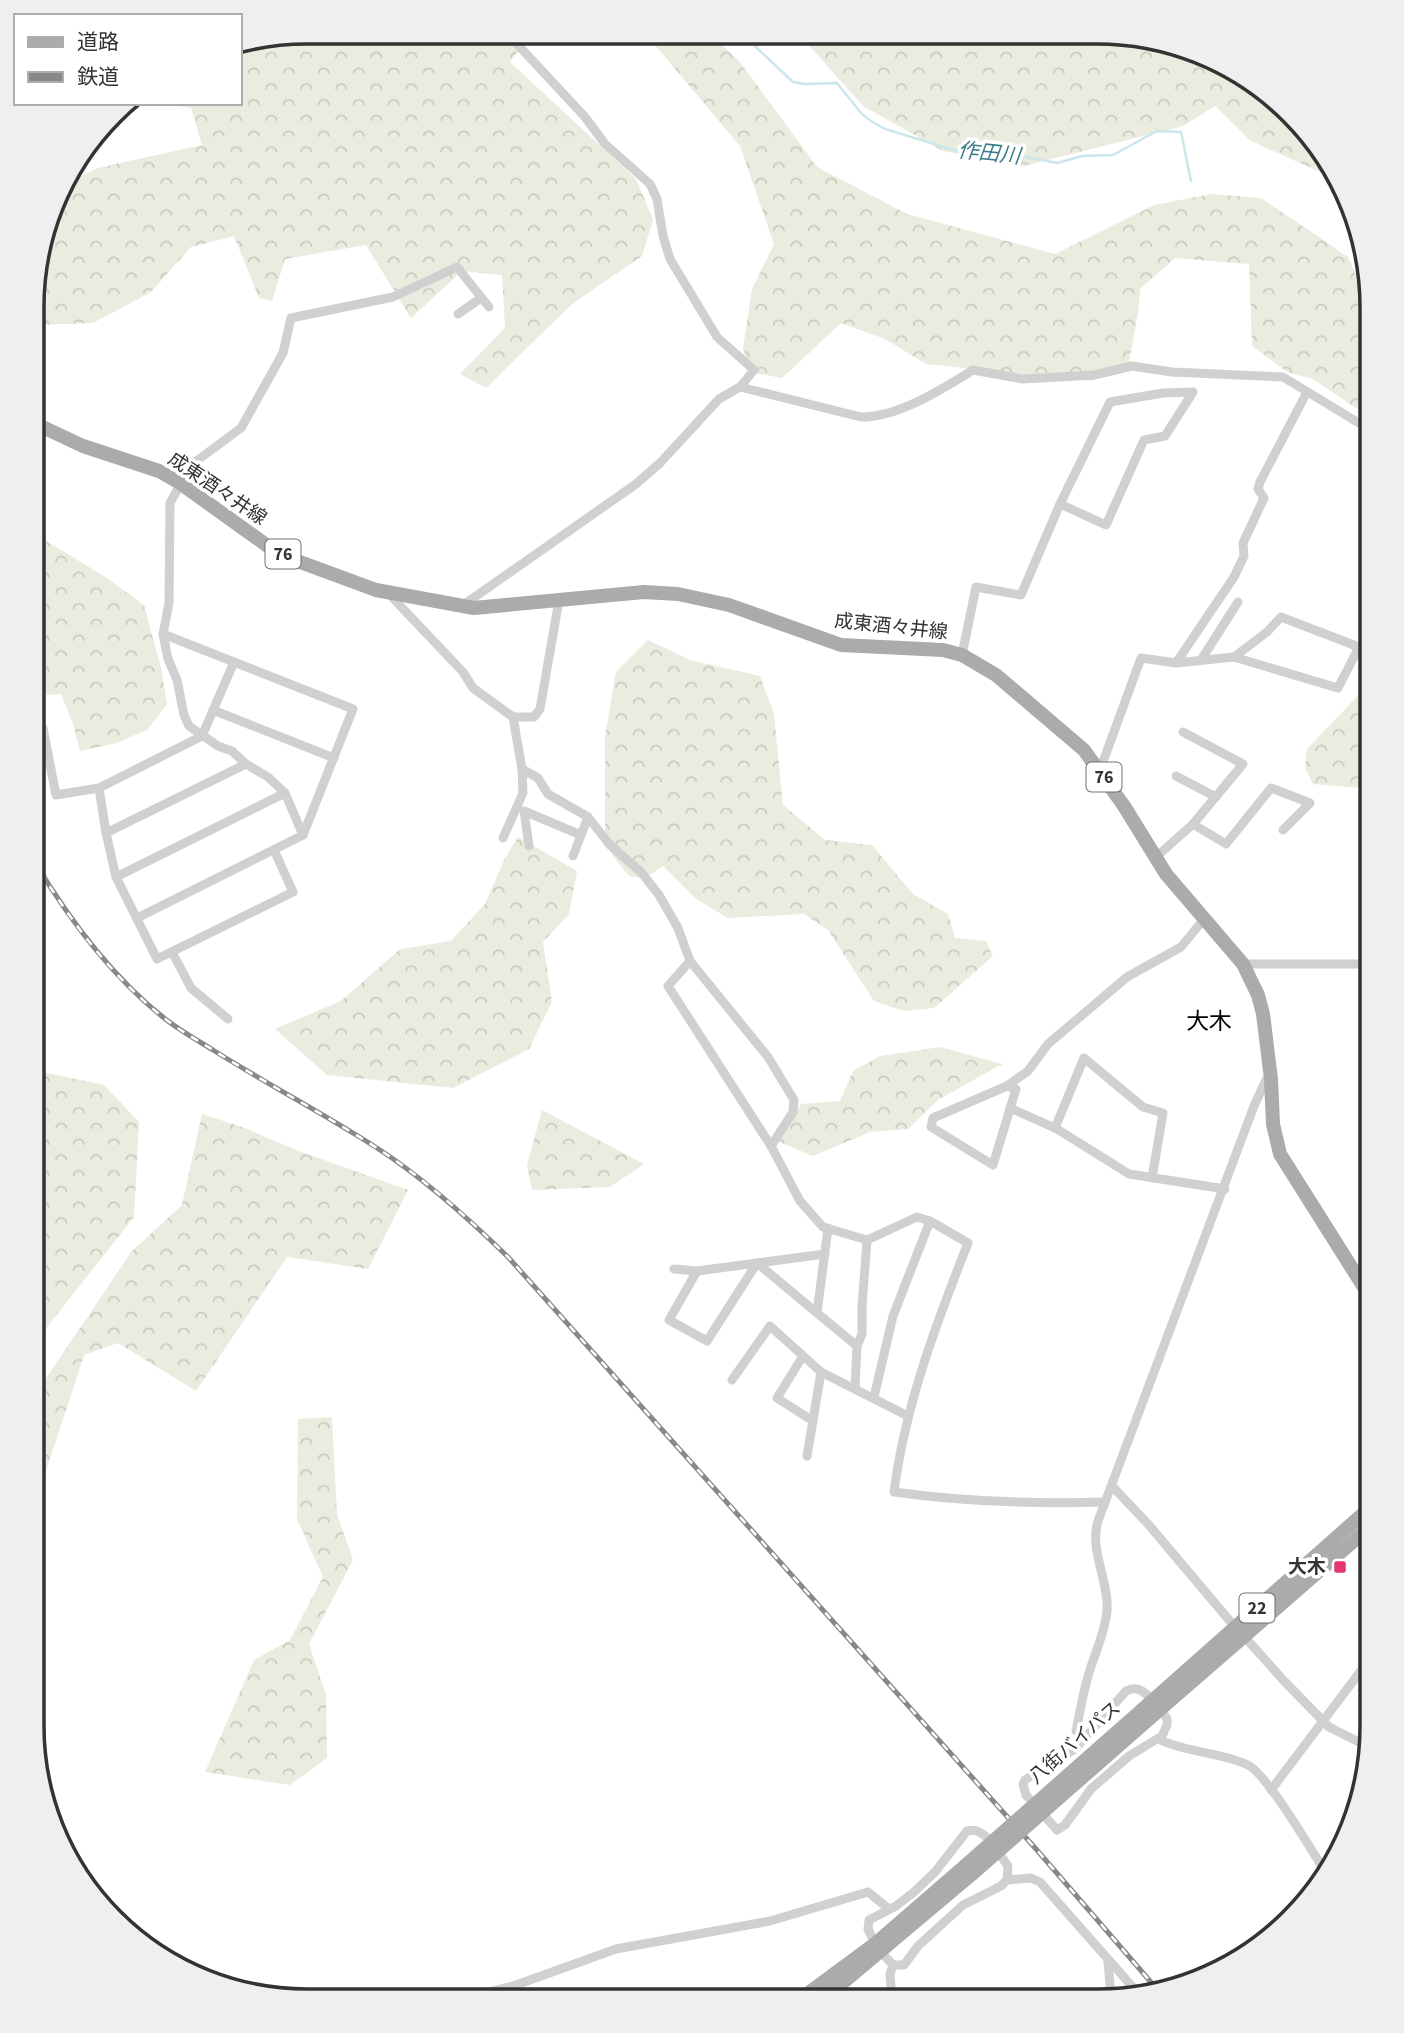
<svg xmlns="http://www.w3.org/2000/svg" width="1404" height="2033" font-family="'Source Sans 3','Noto Sans JP',sans-serif">
<defs>
<pattern id="forest-crowns" width="20" height="18" patternUnits="userSpaceOnUse" patternTransform="scale(1.75)"><rect width="20" height="18" fill="#e9ecde"/><path d="M2 6a3 3 0 1 1 6 0M12 15a3 3 0 1 1 6 0" fill="none" stroke="#c8cbbf"/></pattern>
</defs>
<rect width="100%" height="100%" fill="#fff"/>
<!-- forest -->
<g fill="url(#forest-crowns)">
<path d="M307,32H447L457,42L476,37L477,32H532L510,62L636,179L653,220L642,256L572,304L486,388L460,374L505,328L502,275L462,271L411,318L366,245L285,259L272,301L259,298L234,236L191,247L151,292L93,323L34,325V271L64,182L70,181L98,168L202,145L191,108L157,103H240V43Z"/>
<path d="M644,32L709,33L740,62L817,167L907,214L1055,254L1154,205L1212,194L1261,198L1348,257L1372,311V419L1313,379L1289,373L1252,346L1249,264L1175,258L1140,289L1138,313L1129,362L1092,381L926,364L885,339L841,323L782,378L750,372L743,349L752,289L774,244L740,146Z"/>
<path d="M798,33L1133,34L1202,52L1264,88L1342,182L1251,141L1215,106L1183,126L1024,166L943,151L863,106Z"/>
<path d="M33,533L107,578L144,605L161,668L167,704L148,729L117,743L80,751L73,724L61,694L33,696Z"/>
<path d="M648,640L690,660L760,676L774,714L783,805L825,840L872,845L913,894L948,914L955,938L986,941L993,956L934,1008L904,1011L874,1001L828,930L804,914L728,918L695,898L663,866L644,878L629,876L613,856L605,841V737L616,672Z"/>
<path d="M1372,681V789L1313,784L1305,767L1307,749Z"/>
<path d="M518,837L577,871L569,914L543,942L552,1002L529,1049L453,1088L327,1075L275,1029L341,1001L400,949L451,941L485,904L505,858Z"/>
<path d="M940,1047L1002,1064L938,1100L908,1129L870,1132L813,1156L777,1141L801,1104L840,1101L853,1071L880,1056Z"/>
<path d="M33,1070L104,1085L139,1122L134,1217L32,1346Z"/>
<path d="M542,1110L644,1164L610,1187L532,1190L527,1165Z"/>
<path d="M202,1114L245,1128L296,1150L408,1190L368,1269L287,1257L196,1391L118,1343L84,1355L32,1514V1399L132,1251L182,1205Z"/>
<path d="M332,1417L337,1514L353,1560L309,1644L326,1695L327,1758L290,1785L205,1772L254,1660L290,1640L323,1577L297,1519L298,1419Z"/>
</g>
<g fill="none" stroke-linecap="round" stroke-linejoin="round">
<!-- stream -->
<path stroke="#cbe7ec" stroke-width="2.5" d="M741,33L793,82L805,84L837,83L861,113L871,121L885,129L957,151L992,150L1057,163L1082,156L1113,155L1157,131L1181,132L1191,181"/>
<!-- street -->
<g stroke="#d0d0d0" stroke-width="9">
<path d="M458,314L481,298"/>
<path d="M740,387L861,417C899,417 942,389 973,370L1023,379L1094,375L1132,366L1172,372L1283,377L1372,431"/>
<path d="M1193,392L1165,436L1144,440L1106,525L1060,504L1110,402L1163,393Z"/>
<path d="M388,593L463,672L473,688L513,717L522,769L538,778L548,794L588,817L610,845L641,872L659,895L678,928L690,961L768,1057L794,1100L793,1112L771,1146"/>
<path d="M462,606L636,484L660,463L719,399L740,387L754,370L717,337L670,259L663,236L657,199L650,184L605,144L585,117L506,32"/>
<path d="M962,655L976,587L1021,595L1060,504"/>
<path d="M1234,657L1338,688L1359,647"/>
<path d="M1201,660L1238,602"/>
<path d="M1176,663L1234,577L1244,556L1243,543L1264,498L1258,489L1260,482L1307,392"/>
<path d="M213,710L334,758"/>
<path d="M513,717H534L540,709L559,600"/>
<path d="M33,722L43,728L56,795L99,788L202,736L234,662"/>
<path d="M1100,770L1141,658L1176,663L1234,657L1267,632L1281,617L1372,652"/>
<path d="M1176,776L1216,797"/>
<path d="M99,788L106,833L116,877L157,959L293,892L274,850"/>
<path d="M1193,824L1226,844L1271,788L1310,803L1283,830"/>
<path d="M106,833L246,764"/>
<path d="M303,835L285,793L268,777L246,764L232,751L218,746L189,726L184,715L177,680L168,659L163,634L169,603L170,503L191,465L241,428L283,353L291,318L393,297L457,267L489,307"/>
<path d="M503,838L523,793L522,769"/>
<path d="M529,846L524,811L581,835"/>
<path d="M573,856L588,817"/>
<path d="M1156,857L1193,824L1243,764L1183,732"/>
<path d="M116,877L285,793"/>
<path d="M137,918L303,835L353,709L163,634"/>
<path d="M172,952L191,988L228,1019"/>
<path d="M690,961L668,986L771,1146L800,1201L823,1227L867,1240L862,1306V1334L857,1346L855,1388"/>
<path d="M1243,964H1372"/>
<path d="M1007,1086L1028,1071L1048,1044L1127,977L1181,947L1204,919"/>
<path d="M1007,1086L1016,1089L993,1165L931,1127L933,1118Z"/>
<path d="M1010,1108L1057,1129L1129,1174L1225,1189"/>
<path d="M1055,1128L1084,1058L1143,1107L1163,1113L1152,1178"/>
<path d="M828,1228L817,1313L857,1346"/>
<path d="M867,1240L917,1217L930,1221"/>
<path d="M674,1269L697,1271L825,1254"/>
<path d="M697,1271L669,1320L707,1341L757,1263L817,1313"/>
<path d="M803,1356L777,1398L813,1421"/>
<path d="M732,1380L770,1326L821,1372L908,1416"/>
<path d="M874,1397L893,1316L930,1221L968,1243C936,1324 905,1406 894,1492C965,1502 1034,1504 1105,1502"/>
<path d="M807,1456L821,1372"/>
<path d="M1112,1486L1148,1524L1235,1627"/>
<path d="M1243,1635L1284,1681L1329,1727L1371,1748"/>
<path d="M1153,1700C1144,1692 1138,1685 1126,1691L1075,1749L1025,1780L1023,1784L1026,1795L1057,1830L1065,1825L1091,1789L1129,1756L1162,1736L1167,1725V1719L1161,1709"/>
<path d="M1086,1738L1076,1731C1080,1712 1083,1692 1089,1673C1095,1653 1105,1632 1107,1611C1109,1580 1089,1551 1098,1521L1254,1106L1266,1080L1271,1079"/>
<path d="M1158,1739C1187,1753 1221,1752 1248,1765C1267,1774 1313,1853 1328,1876"/>
<path d="M1271,1790L1372,1656"/>
<path d="M1007,1880L1031,1878L1040,1882L1137,1992"/>
<path d="M875,1944L868,1929L869,1920L896,1906L914,1892L935,1872L967,1831C985,1825 998,1853 1008,1866L1007,1880L1001,1886L963,1905L918,1946L904,1965H893L881,1952"/>
<path d="M1108,1961L1111,1998"/>
<path d="M449,2000L481,1994L516,1985L616,1949L770,1921L868,1892L889,1909"/>
<path d="M892,2001L890,1974L893,1965"/>
</g>
<!-- primary -->
<g stroke="#ababab" stroke-width="14">
<path d="M34,423L83,446L159,471L180,483L269,547L300,562L376,590L474,608L644,592L678,594L729,605L841,645L943,650L962,655L996,675L1084,750L1124,806L1166,874L1243,964L1258,995L1263,1014L1271,1079L1273,1124L1280,1154L1372,1300"/>
<path d="M1142,1710L1372,1506"/>
<path d="M1150,1718L1372,1525"/>
<path d="M798,2001L875,1944L965,1866"/>
<path d="M821,2001L972,1874"/>
</g>
<!-- rail casing -->
<g stroke="#888" stroke-width="5">
<path id="rail" d="M33,859C68,918 110,975 164,1018C179,1030 197,1040 213,1050C267,1084 324,1114 377,1148C425,1179 468,1218 508,1257L1036,1849L1156,1988"/>
</g>
<!-- rail -->
<use href="#rail" stroke="#fff" stroke-width="2.5" stroke-dasharray="8" stroke-linecap="butt"/>
<!-- primary-bridge -->
<g stroke="#ababab" stroke-width="14">
<path d="M965,1866L1142,1710"/>
<path d="M972,1874L1150,1718"/>
</g>
</g>
<!-- markers -->
<rect fill="#e8366e" stroke="#fff" stroke-width="2.5" x="1333" y="1560" width="14" height="14" rx="3.5"/>
<g text-anchor="middle" dominant-baseline="central" stroke-width="7" stroke-linejoin="round" paint-order="stroke">
<!-- shield labels -->
<g fill="#fff" stroke="#707070" stroke-width="2">
<rect x="265.5" y="539.5" width="35" height="29" rx="5"/>
<rect x="1086.5" y="762.5" width="35" height="29" rx="5"/>
<rect x="1239.5" y="1593.5" width="35" height="29" rx="5"/>
</g>
<g font-size="18" font-weight="bold" fill="#333">
<text x="283" y="554">76</text>
<text x="1104" y="777">76</text>
<text x="1257" y="1608">22</text>
</g>
<!-- street labels -->
<g font-size="19" fill="#333" stroke="#fff">
<text transform="translate(217 489) rotate(34)">成東酒々井線</text>
<text transform="translate(891 627) rotate(6)">成東酒々井線</text>
<text transform="translate(1075 1743) rotate(-41)">八街バイパス</text>
</g>
<!-- poi labels -->
<g font-size="19" font-weight="bold" fill="#333" stroke="#fff" text-anchor="end">
<text x="1326" y="1567">大木</text>
</g>
<!-- water labels -->
<g font-size="21" font-style="italic" fill="#397e8a" stroke="#fff">
<text transform="translate(989 153) rotate(6)">作田川</text>
</g>
<!-- quarter labels -->
<g font-size="23" fill="#000" stroke="#fff">
<text x="1209" y="1021">大木</text>
</g>
</g>
<!-- crop -->
<path d="M0 0H1404V2033H0ZM307 44H1097A263 263 0 0 1 1360 307V1726A263 263 0 0 1 1097 1989H307A263 263 0 0 1 44 1726V307A263 263 0 0 1 307 44Z" fill="#efefef" fill-rule="evenodd"/>
<path fill="none" stroke="#333" stroke-width="3.5" d="M307 44H1097A263 263 0 0 1 1360 307V1726A263 263 0 0 1 1097 1989H307A263 263 0 0 1 44 1726V307A263 263 0 0 1 307 44Z"/>
<!-- legend -->
<rect x="14" y="14" width="228" height="91" fill="#ffffff" stroke="#adadad" stroke-width="2"/>
<rect x="28" y="37" width="35" height="10" fill="#ababab" stroke="#adadad" stroke-width="2"/>
<text x="77" y="49" font-size="21" fill="#333333">道路</text>
<rect x="28" y="72" width="35" height="10" fill="#888888" stroke="#adadad" stroke-width="2"/>
<text x="77" y="84" font-size="21" fill="#333333">鉄道</text>
</svg>
